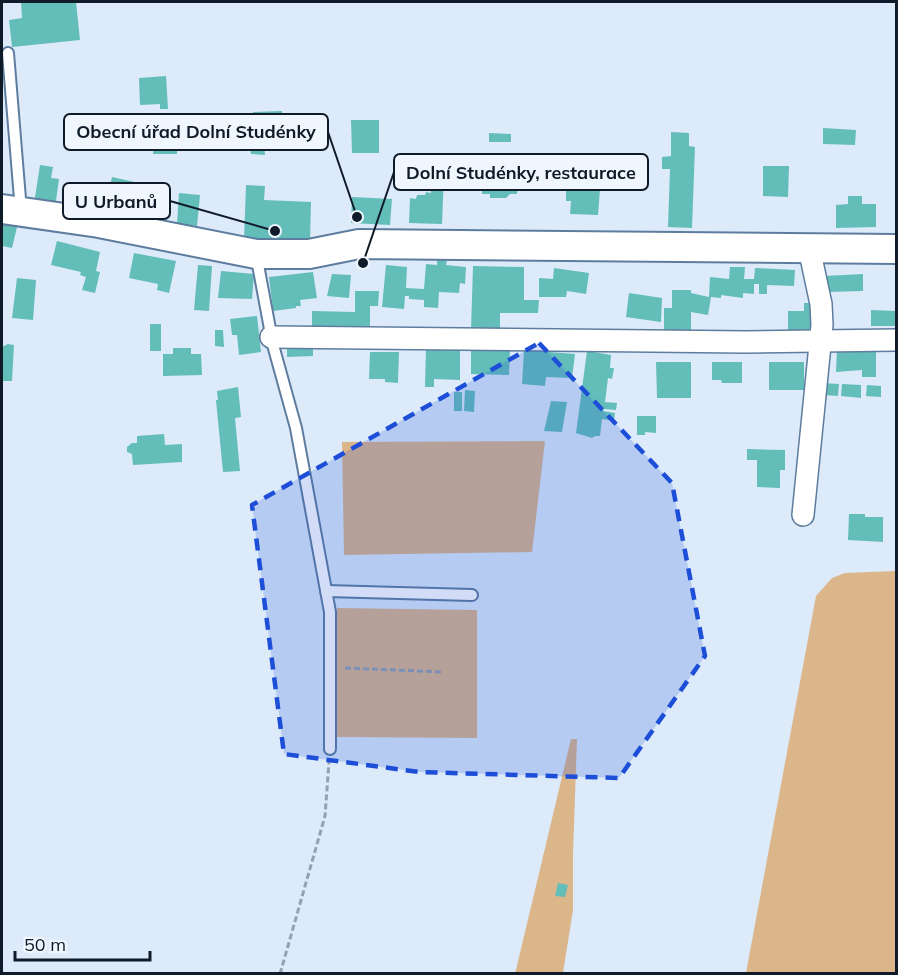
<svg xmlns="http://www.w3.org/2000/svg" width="898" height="975" font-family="Mulish,sans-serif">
<rect width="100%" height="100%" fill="#dceaf9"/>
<!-- green -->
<g fill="#dbb68b">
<path d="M545,441L532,552L344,555L342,442Z"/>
<path d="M896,571V973H746L816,596L832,578L845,573Z"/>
<path d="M337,608L477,610V738L337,737Z"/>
<path d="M571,739H577L573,854V910L563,973L515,974Z"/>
</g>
<!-- building -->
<g fill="#63beba">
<path d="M21,2H76L80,40L12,47L9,20L22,18Z"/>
<path d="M166,76L168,109H160V104L140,105L139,78Z"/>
<path d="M282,111L283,138L254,139L253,112Z"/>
<path d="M351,120H379V153H352Z"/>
<path d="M823,128L856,130L855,145L823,144Z"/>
<path d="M155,129H171L172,140H177V154H153Z"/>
<path d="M671,132L689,133V146L695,147L692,228L668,227L670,169H662V157L671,156Z"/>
<path d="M489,133L511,134V142H489Z"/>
<path d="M250,143H264L265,155L251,154Z"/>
<path d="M499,162H514V178H518L517,194H510L506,198H490V194H482L483,164L499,165Z"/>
<path d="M40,165L53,167L51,178L59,179L55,208L34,204Z"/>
<path d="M763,166H789L788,197L763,196Z"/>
<path d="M429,171L444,172L442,224L409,223L410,198L416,199L417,195H425L426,192L431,193V175H429Z"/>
<path d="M112,177L139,183L134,208L106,203Z"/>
<path d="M579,181H595V190L600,189L598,215L570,214L571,201H566V186L578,189Z"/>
<path d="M246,185L265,186L264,200L311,202L310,243L244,240Z"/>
<path d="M179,193L200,195L197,226L177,224Z"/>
<path d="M848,196H862V204H876V227L836,228V205L848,204Z"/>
<path d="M352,197L392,199L390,225L351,223Z"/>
<path d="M2,224L17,227L12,248L2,246Z"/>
<path d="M57,241L100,252L96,271L100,272L95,293L82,290L86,277L80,275L81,272L51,265Z"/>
<path d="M134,253L176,261L169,293L157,290L158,284L129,278Z"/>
<path d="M437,260H447L446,265L466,267L465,284L460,283L459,293L439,292L438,308L424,307V300L409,299V296H405L404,309L382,307L386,265L407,267L406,288L424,289L426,264L437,265Z"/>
<path d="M198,265L212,266L209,311L194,310Z"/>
<path d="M473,266L524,267V300H539L538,313H500V331L471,330Z"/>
<path d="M730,267H745L744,279H754L755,268L795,270L794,286L767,285V294H759V284H754V294L743,293V298L721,295V298L711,297L708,315L691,312V330L664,331V308H672V290H691V293L709,297L710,277L729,279Z"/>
<path d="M554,268L589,273L586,294L567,291L566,297H539V278L553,279Z"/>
<path d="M221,271L254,274L252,299L218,298Z"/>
<path d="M313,272L317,298L300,300L301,306H296V308L273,311L269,277Z"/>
<path d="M332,274L351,275L349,298L327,296Z"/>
<path d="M863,274V291L825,292L824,276Z"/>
<path d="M17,278L36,280L33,320L12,318Z"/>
<path d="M355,291H379L378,306H370V328H312V311L355,312Z"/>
<path d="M629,293L662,298L661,322L626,317Z"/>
<path d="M804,303H817V333L788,332V311H804Z"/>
<path d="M871,310L896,311V326H871Z"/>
<path d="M257,316L261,352L239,355L237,335H232L230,319Z"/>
<rect x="150" y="324" width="11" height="27"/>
<path d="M215,330H223L224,347L215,346Z"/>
<path d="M8,344L14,345L12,381H2V347Z"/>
<path d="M287,345H313V356L287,357Z"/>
<path d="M173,348H191V354H201L202,375L163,376V354H173Z"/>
<path d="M426,348L460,349V380L434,379V387H425Z"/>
<path d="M471,349L510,350L509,375L471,374Z"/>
<path d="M837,349L876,350V377H862V370L836,372Z"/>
<path d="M524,350L575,354L572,378L546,377L545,386L522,384Z"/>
<path d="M587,351L611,355L610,368H614L612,379L608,378L605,402L617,403L616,410L604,409L603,411L615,413L614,421L602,419L600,436H595L592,438L576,433Z"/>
<path d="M370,352H399L398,383L385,382V379H369Z"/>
<path d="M656,362H691V398H657Z"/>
<path d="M712,362H742V383H722L721,380H712Z"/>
<rect x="769" y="362" width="35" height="28"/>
<path d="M823,383L839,384L838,396L823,395Z"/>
<path d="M842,384L861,385V398L841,396Z"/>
<path d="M867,385L881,386V397L866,396Z"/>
<path d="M238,387L241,417L235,418L240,471L223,472L216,400H218L217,391Z"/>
<path d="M465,390L475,391L474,412L464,411Z"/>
<rect x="454" y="392" width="8" height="19"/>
<path d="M551,401L567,402L562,432L544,431Z"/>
<path d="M637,416H656V433L645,432V435H637Z"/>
<path d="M164,434L165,445L182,444V462L133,465L132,454L127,452V447L132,443H137V436Z"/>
<path d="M747,449L785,450V470H780V488L757,487V460H747Z"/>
<path d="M849,514H865V517H883V542L848,540Z"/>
<path d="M558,883L568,885L565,897L555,896Z"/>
</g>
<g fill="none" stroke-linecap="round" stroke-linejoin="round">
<!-- lane casing -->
<g stroke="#5e7d9e" stroke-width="14">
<g id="lane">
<path d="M8,53L21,211"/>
<path d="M256,254L273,345L296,428L330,612V749"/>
<path d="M326,591L472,595"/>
</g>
</g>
<!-- street casing -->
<g stroke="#5e7d9e" stroke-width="24">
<g id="street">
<path d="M271,337L746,342L896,340"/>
<path d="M803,515L822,325L821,304L809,248"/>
</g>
</g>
<!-- secondary casing -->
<g stroke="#5e7d9e" stroke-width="32">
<path id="secondary" d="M2,209L99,223L256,254H309L359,244L896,249"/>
</g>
<!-- path -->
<g stroke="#94a1af" stroke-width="3" stroke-dasharray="6 3" stroke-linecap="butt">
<path d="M345,668L442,672"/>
<path d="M280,974L325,816L329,762"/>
</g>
<!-- lane -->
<use href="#lane" stroke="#fff" stroke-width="10"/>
<!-- street -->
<use href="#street" stroke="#fff" stroke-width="21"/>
<!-- secondary -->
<use href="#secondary" stroke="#fff" stroke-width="28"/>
</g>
<!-- marked area -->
<path fill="#1d4ed8" fill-opacity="0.2" stroke="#1d4ed8" stroke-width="4.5" stroke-dasharray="12 8" stroke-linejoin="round" d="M539,343L672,483L705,656L619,778L419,772L284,754L252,505Z"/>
<!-- callouts -->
<path fill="none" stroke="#0f1b28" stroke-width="2" d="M357 217L328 132M363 263L394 172M275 231L170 201"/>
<g fill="#0f1b28" stroke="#eff6fe" stroke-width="2">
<circle cx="357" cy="217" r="6"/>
<circle cx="363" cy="263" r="6"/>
<circle cx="275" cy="231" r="6"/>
</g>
<g fill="#eff6fe" stroke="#0f1b28" stroke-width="2">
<rect x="64" y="114" width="264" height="36" rx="6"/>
<rect x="394" y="154" width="254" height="36" rx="6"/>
<rect x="63" y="183" width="107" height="36" rx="6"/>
</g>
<g font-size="18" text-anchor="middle" font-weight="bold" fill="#0f1b28">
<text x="196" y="138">Obecní úřad Dolní Studénky</text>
<text x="521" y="179">Dolní Studénky, restaurace</text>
<text x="116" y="208">U Urbanů</text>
</g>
<!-- border -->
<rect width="898" height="975" fill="none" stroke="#0f1b28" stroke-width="6"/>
<!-- scale -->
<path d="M15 951v9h135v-9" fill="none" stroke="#0f1b28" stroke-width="3"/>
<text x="24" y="951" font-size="18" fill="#0f1b28" stroke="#eff6fe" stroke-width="4.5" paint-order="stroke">50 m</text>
</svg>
